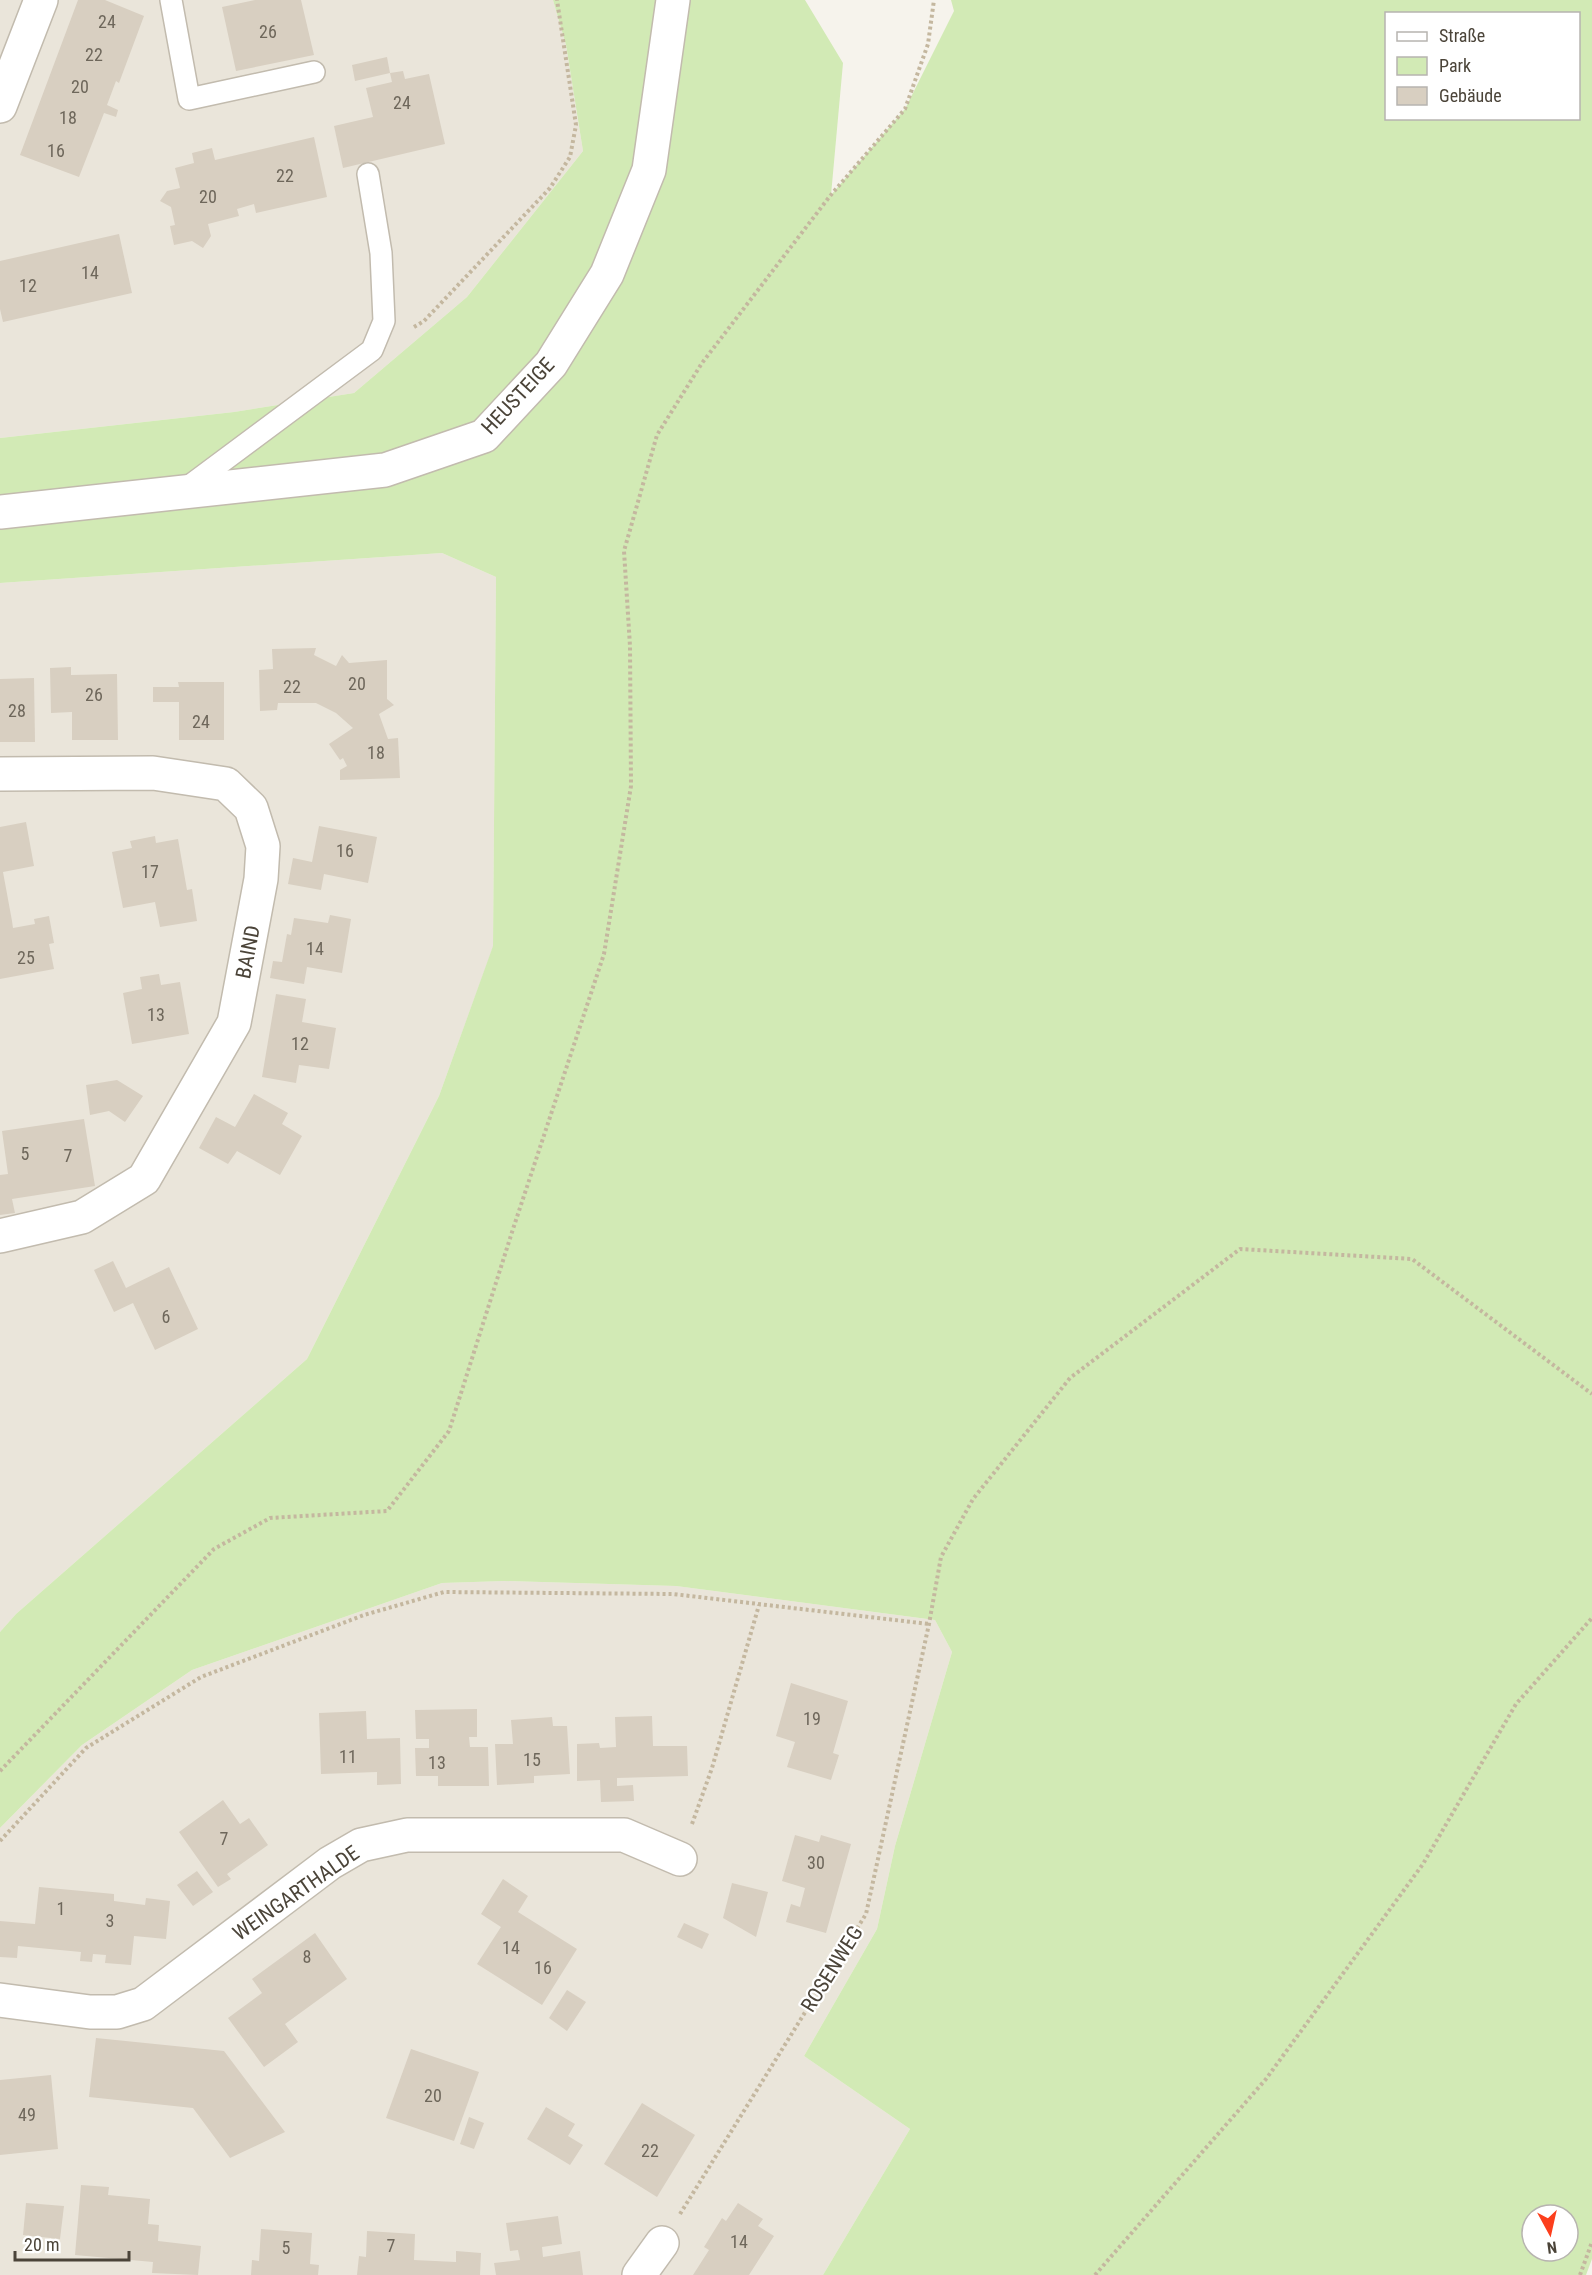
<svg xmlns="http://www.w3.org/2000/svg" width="1592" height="2275" font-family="'Roboto Condensed',sans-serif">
<rect width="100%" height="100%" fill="#f6f3ec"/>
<!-- residential -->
<g fill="#eae5da">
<path d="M0,0H553L566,45L583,151L467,297L354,393L234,412L0,438Z"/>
<path d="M442,553L496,577L493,947L439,1096L307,1359L16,1614L0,1632V583Z"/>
<path d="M504,1581L676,1586L935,1620L952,1652L895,1846L877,1929L804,2056L910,2129L823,2275H0V1828L82,1745L192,1670L442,1583Z"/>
</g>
<!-- green -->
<path fill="#d2eab5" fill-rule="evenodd" d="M553,0H805L843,63L831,195L905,109L954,11L951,0H1592V2259L1586,2275H823L910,2129L804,2056L877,1929L895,1846L952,1652L935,1620L676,1586L504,1581L442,1583L192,1670L82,1745L0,1828V1632L16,1614L307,1359L439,1096L493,946L496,577L442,553L0,583V438L234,412L354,393L467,297L583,151L566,45ZM1386,14H1578V118H1386ZM1532,2215H1568V2251H1532Z"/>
<!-- building -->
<g fill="#d8cfc1">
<path d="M78,0H105L144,16L119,83L116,81L107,105L118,110L116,117L104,113L79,177L20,155Z"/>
<path d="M255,0H301L314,55L236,71L222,7Z"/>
<path d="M387,57L390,73L355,81L352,65Z"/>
<path d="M403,71L405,79L429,74L445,144L343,168L334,126L373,117L366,88L392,82L390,73Z"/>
<path d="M314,137L327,197L256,213L254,204L237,209L239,216L208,224L211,236L203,248L192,241L174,245L170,226L175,225L171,207L160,201L167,191L180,188L175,168L194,163L192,153L212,148L215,160Z"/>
<path d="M119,234L132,293L3,322L0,309V261Z"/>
<path d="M316,648L314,655L336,666L342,655L349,663L387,660V699L394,705L379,714L388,739L398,738L400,778L340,780V770L347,766L343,758L340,760L329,744L353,728L336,713L316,703H278L277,710L260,711L259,670L273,669L272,649Z"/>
<path d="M71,667V675L117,674L118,740H72V712L51,713L50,668Z"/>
<path d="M34,678L35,742H0V679Z"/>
<path d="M178,682H224V740H179V702H153V687H179Z"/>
<path d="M26,822L34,866L3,872L12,921L13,928L35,924L34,919L49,916L54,943L49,944L54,969L0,979V827Z"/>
<path d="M319,826L377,837L368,883L324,874L321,890L288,884L293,858L312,862Z"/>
<path d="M155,836L156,843L178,839L187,890L192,889L197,921L160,927L155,902L123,908L112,852L132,848L130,841Z"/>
<path d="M330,915L351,919L342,973L307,967L304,984L270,978L273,961L282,962L287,934L291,935L294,918L328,923Z"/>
<path d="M159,974L161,985L180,982L189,1034L132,1044L123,993L142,989L140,977Z"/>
<path d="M276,994L306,999L302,1022L336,1028L329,1069L299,1065L296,1083L262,1077Z"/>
<path d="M117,1080L143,1096L125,1122L109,1111L90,1115L86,1085Z"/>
<path d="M254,1094L288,1113L282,1124L302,1136L280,1175L237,1151L228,1164L199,1148L216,1117L235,1127Z"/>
<path d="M84,1119L95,1186L12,1199L15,1213L0,1215V1175L8,1174L2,1131Z"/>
<path d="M113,1261L126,1288L169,1267L198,1329L155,1350L133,1303L114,1312L94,1270Z"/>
<path d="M791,1683L848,1701L833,1753L839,1755L831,1780L787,1767L795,1742L776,1736Z"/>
<path d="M477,1709V1737H469L470,1747H488L489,1786H438V1776H416L415,1748H429V1739H416L415,1710Z"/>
<path d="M366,1711L367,1739L400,1738L401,1784L377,1785V1772L321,1774L319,1713Z"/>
<path d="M652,1716L653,1746H687L688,1776L617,1778V1786L633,1785L634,1801L601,1802L600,1780L577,1781V1744L599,1743L600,1748L616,1747L615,1717Z"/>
<path d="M552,1717L553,1726H567L570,1774L534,1776V1783L497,1785L495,1744H513L511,1720Z"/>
<path d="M223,1800L240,1824L249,1818L268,1845L227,1874L231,1879L218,1887L179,1832Z"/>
<path d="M795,1835L819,1842L821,1835L851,1844L826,1933L786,1922L791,1904L800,1907L805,1888L782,1881Z"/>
<path d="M197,1871L213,1892L193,1906L177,1885Z"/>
<path d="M503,1879L528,1896L518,1912L577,1949L542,2005L477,1964L501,1927L481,1914Z"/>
<path d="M732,1883L768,1892L756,1937L723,1918Z"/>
<path d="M39,1887L114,1894V1901L145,1905L146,1898L170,1901L166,1939L134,1936L131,1965L105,1963L106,1955L93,1954L92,1962L80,1961L81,1952L18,1946L17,1958L0,1957V1921L35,1924Z"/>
<path d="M684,1923L709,1934L702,1949L677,1937Z"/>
<path d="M315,1933L347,1979L285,2024L298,2042L264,2067L228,2018L262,1993L252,1979Z"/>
<path d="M567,1990L586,2002L567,2031L549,2018Z"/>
<path d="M96,2038L224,2051L285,2132L230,2158L193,2108L89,2097Z"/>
<path d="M411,2049L479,2072L454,2141L386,2118Z"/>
<path d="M51,2075L58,2149L0,2155V2080Z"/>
<path d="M642,2103L695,2135L657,2197L604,2164Z"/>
<path d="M546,2107L575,2124L568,2136L583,2145L570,2165L527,2139Z"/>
<path d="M469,2117L484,2123L474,2149L460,2144Z"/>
<path d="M81,2185L109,2187L108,2195L150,2199L148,2224L159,2225L158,2241L201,2246L198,2275L152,2273L153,2262L75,2255Z"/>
<path d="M26,2203L64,2206L60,2239L23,2235Z"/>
<path d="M738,2203L763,2219L758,2226L774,2236L749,2275H693L709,2250L704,2247L722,2218L726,2221Z"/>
<path d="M558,2216L562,2244L542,2247L543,2257L580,2251L583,2275H496L494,2263L520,2260L518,2250L510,2251L506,2223Z"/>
<path d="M261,2229L312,2233L310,2264L319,2265L318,2275H251L252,2260L259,2261Z"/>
<path d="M367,2231L415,2234L414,2260L456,2262V2251L481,2253L480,2275H357L359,2256L366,2257Z"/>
</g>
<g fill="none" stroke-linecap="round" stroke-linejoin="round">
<!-- service casing -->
<g stroke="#c2bbae" stroke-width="24">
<g id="service">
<path d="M171,0L189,99L314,72"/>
<path d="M184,490L372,350L384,321L381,253L368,174"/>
</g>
</g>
<!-- minor casing -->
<g stroke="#c2bbae" stroke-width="36">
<g id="minor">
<path d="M0,106L41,0"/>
<path d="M0,512L385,470L484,436L551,364L607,274L649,170L673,0"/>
<path d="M0,774L153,773L226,784L251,808L263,846L261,879L234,1023L144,1179L82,1217L0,1236"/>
<path d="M0,2000L90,2012H117L143,2004L330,1863L361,1845L407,1835H624L680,1859"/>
<path d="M639,2275L662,2243"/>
</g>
</g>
<!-- path -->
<g stroke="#c4b79f" stroke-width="4" stroke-dasharray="3 3" stroke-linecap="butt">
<path d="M414,327L424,321L550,188L570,157L576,125L557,0"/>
<path d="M0,1771L214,1549L270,1518L387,1511L449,1431L513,1229L604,954L631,786L630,646L624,551L657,435L702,363L830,196L905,109L928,44L934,0"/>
<path d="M692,1824L712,1768L759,1605"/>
<path d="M0,1841L86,1748L201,1677L364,1615L444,1592L673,1594L929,1624"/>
<path d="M680,2214L866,1914L929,1624L941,1557L973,1499L1070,1378L1240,1249L1412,1259L1592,1394"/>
<path d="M1095,2275L1266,2079L1423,1864L1516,1704L1592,1618"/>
<path d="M1580,2275L1592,2242"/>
</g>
<!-- service -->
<use href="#service" stroke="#fff" stroke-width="21"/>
<!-- minor -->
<use href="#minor" stroke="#fff" stroke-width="33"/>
</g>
<g text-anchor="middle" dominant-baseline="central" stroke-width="4.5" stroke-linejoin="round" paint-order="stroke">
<!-- number labels -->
<g font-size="18" fill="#6e675b">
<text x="107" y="21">24</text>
<text x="268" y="31">26</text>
<text x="94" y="54">22</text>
<text x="80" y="86">20</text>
<text x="402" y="102">24</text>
<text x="68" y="117">18</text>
<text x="56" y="150">16</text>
<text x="285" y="175">22</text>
<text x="208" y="196">20</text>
<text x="90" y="272">14</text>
<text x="28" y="285">12</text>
<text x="357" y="683">20</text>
<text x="292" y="686">22</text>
<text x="94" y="694">26</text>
<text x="17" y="710">28</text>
<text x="201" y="721">24</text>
<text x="376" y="752">18</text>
<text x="345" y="850">16</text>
<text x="150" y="871">17</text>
<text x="315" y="948">14</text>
<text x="26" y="957">25</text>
<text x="156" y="1014">13</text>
<text x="300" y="1043">12</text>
<text x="25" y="1153">5</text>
<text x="68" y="1155">7</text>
<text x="166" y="1316">6</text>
<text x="812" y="1718">19</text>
<text x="348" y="1756">11</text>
<text x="532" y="1759">15</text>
<text x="437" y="1762">13</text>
<text x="224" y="1838">7</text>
<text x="816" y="1862">30</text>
<text x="61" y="1908">1</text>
<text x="110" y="1920">3</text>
<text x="511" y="1947">14</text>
<text x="307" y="1956">8</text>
<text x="543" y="1967">16</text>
<text x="433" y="2095">20</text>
<text x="27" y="2114">49</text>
<text x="650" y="2150">22</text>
<text x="739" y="2241">14</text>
<text x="391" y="2245">7</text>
<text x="286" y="2247">5</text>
</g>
<!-- street labels -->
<g font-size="21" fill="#4b4439" stroke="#fff">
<text transform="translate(518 396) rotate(-47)">HEUSTEIGE</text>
<text transform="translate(248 952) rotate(-79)">BAIND</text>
<text transform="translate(296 1893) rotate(-35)">WEINGARTHALDE</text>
<text transform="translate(832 1969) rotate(-58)">ROSENWEG</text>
</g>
</g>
<!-- legend -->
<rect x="1385" y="12" width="195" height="108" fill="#ffffff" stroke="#b7b4b0" stroke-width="1.5"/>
<rect x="1397" y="32" width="30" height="9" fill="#ffffff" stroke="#b7b4b0" stroke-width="1.5"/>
<text x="1439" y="42" font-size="18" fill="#4b4439">Straße</text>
<rect x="1397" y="57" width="30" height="18" fill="#d2eab5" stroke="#b7b4b0" stroke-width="1.5"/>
<text x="1439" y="72" font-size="18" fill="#4b4439">Park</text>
<rect x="1397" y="87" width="30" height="18" fill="#d8cfc1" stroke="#b7b4b0" stroke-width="1.5"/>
<text x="1439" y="102" font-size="18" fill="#4b4439">Gebäude</text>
<!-- north arrow -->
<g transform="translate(1550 2233) rotate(172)"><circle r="28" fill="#ffffff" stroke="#b7b4b0" stroke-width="1.5"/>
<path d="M0-4.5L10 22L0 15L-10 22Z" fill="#fc3f1d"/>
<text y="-9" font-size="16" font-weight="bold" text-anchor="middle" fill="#4b4439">N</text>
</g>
<!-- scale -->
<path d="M15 2251v9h114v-9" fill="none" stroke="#4b4439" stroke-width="3"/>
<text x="24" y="2251" font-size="18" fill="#4b4439" stroke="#ffffff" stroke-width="4.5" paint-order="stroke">20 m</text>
</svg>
